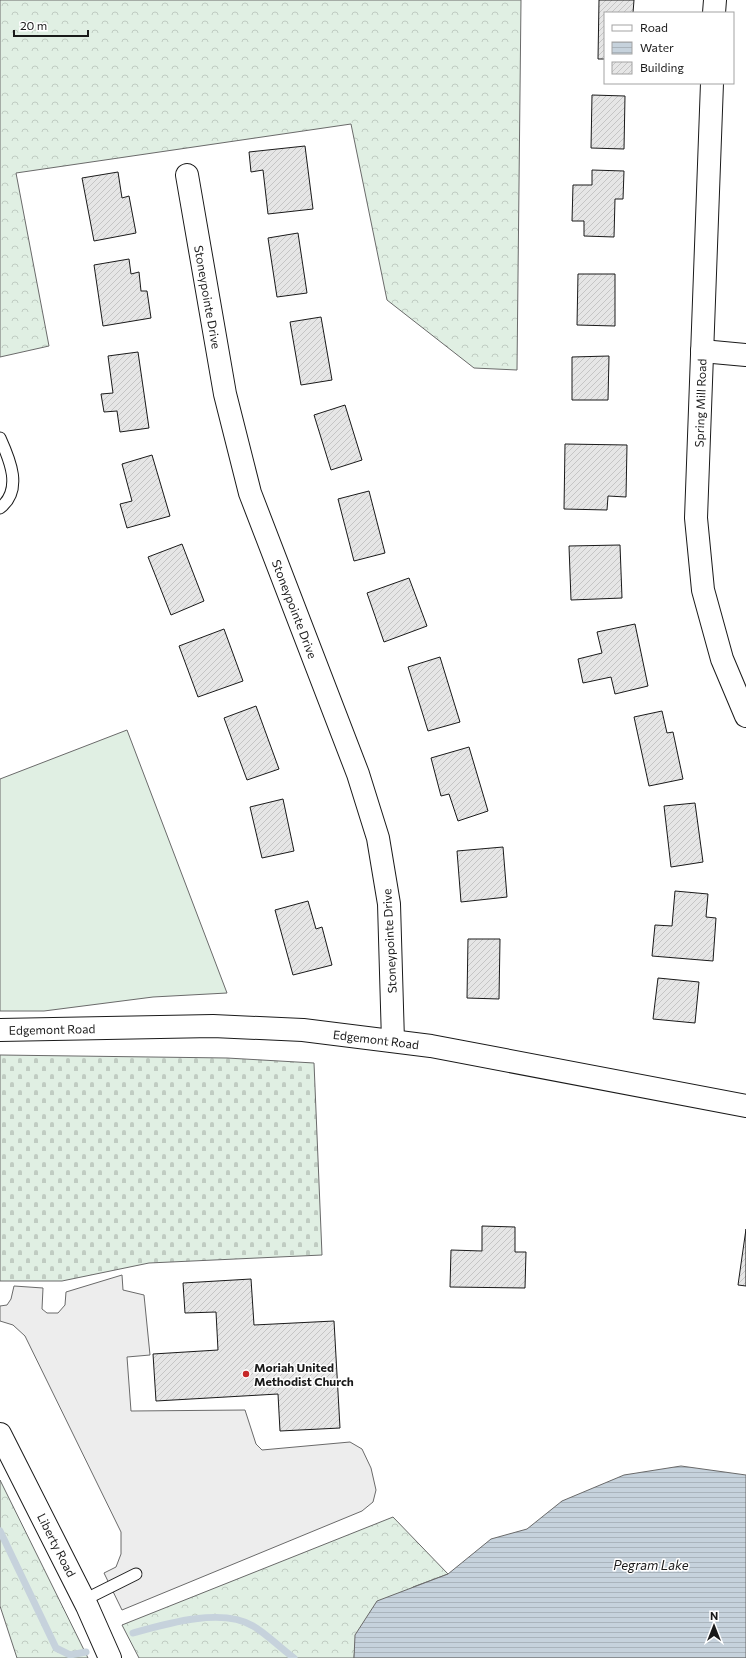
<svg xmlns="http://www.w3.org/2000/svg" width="746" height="1658" font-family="Commissioner,sans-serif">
<defs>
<pattern id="forest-crowns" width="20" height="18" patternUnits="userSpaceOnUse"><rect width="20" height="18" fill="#e0efe3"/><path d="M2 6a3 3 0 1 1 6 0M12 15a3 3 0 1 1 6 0" fill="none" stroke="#c0ccc2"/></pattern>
<pattern id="cemetery-stones" width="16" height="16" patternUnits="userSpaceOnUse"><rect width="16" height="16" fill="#e0efe3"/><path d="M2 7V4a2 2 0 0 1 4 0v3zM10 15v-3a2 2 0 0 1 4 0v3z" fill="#c0ccc2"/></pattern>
<pattern id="water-rules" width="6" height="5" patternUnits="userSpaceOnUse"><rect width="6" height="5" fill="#c6d2dc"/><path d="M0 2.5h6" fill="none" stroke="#aab4bc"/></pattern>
<pattern id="building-hatch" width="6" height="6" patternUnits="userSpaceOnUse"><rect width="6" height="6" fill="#e6e6e6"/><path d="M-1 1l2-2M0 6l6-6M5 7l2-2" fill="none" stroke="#c5c5c5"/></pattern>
</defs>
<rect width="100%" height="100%" fill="#fff"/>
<!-- grass -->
<path fill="#e0efe3" stroke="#6a6a6a" d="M127,730L227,993L153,997L44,1011H0V779Z"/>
<!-- forest -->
<g fill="url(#forest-crowns)" stroke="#6a6a6a">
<path d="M0,0H521L517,370L474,368L387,300L351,124L16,173L49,346L0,357Z"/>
<path d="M0,1480L88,1658H17L0,1606Z"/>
<path d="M393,1517L448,1574L413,1587L356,1635L354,1658H139L122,1625Z"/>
</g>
<!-- cemetery -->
<path fill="url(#cemetery-stones)" stroke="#6a6a6a" d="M0,1055L227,1058L314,1063L322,1255L149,1263L62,1281H0Z"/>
<!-- parking -->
<path fill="#ededed" stroke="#6a6a6a" d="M122,1275L123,1290L144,1295L150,1355L127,1357L131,1411L245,1410L256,1444L262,1450L350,1442L362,1449L371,1468L376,1490L373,1502L362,1511L122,1610L104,1573L116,1567L121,1554V1532L25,1336L13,1325L0,1321V1306L7,1305L11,1299L14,1286L43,1288L42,1309L47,1313H58L65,1305L66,1292Z"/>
<!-- water -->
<path fill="url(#water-rules)" stroke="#6a6a6a" d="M681,1466L746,1475V1658H354L355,1635L377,1601L448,1574L491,1539L527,1529L562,1501L624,1475Z"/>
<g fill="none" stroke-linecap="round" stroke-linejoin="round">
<!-- stream -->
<g stroke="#c6d2dc" stroke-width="7">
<path d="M0,1531L56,1648L70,1655L86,1652"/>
<path d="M133,1633C165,1624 222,1607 253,1626C267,1634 280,1648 294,1658"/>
</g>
</g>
<!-- building -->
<g fill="url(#building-hatch)" stroke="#1a1a1a">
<path d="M599,0H634L633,13H605V59H598Z"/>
<path d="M592,95L625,96L624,149L591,148Z"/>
<path d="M305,146L313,209L268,214L263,170L251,172L249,152Z"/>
<path d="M592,170L624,171L623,199H615L614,237L584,236V221H572L573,185H592Z"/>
<path d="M118,172L122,198L129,196L136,233L94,241L82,178Z"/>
<path d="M298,233L307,293L277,297L268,238Z"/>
<path d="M129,259L131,274L139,272L141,291H147L151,318L103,326L94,265Z"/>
<path d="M578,274H615V326L577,325Z"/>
<path d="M321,317L332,380L301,385L290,322Z"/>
<path d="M138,352L149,428L120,432L117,411L104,412L101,394L113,393L108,356Z"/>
<path d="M609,356L608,400H572V357Z"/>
<path d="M345,405L362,460L331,470L314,415Z"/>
<path d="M565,444L627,445L626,497L608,496L607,510L564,509Z"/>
<path d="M152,455L170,516L127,528L120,504L132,501L122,464Z"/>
<path d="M369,491L385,553L354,561L338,499Z"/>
<path d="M182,544L204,601L171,615L148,557Z"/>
<path d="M620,545L622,598L571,600L569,546Z"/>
<path d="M409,578L427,626L384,642L367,593Z"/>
<path d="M635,624L648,686L615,694L611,677L583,683L578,659L602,653L597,632Z"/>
<path d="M224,629L243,681L198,697L179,646Z"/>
<path d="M440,657L460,722L428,731L408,667Z"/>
<path d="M256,706L279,769L247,780L224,718Z"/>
<path d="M662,711L667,733L673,732L683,779L649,786L634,717Z"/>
<path d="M469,747L488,811L458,821L449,794L441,796L431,758Z"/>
<path d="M283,799L294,851L262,858L250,807Z"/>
<path d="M695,803L703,862L671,867L664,806Z"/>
<path d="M503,847L507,897L461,902L457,851Z"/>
<path d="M675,891L708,894L706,917L716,918L713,961L652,956L655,925L672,926Z"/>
<path d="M308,901L316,929L322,927L332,965L293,975L275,910Z"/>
<path d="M468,939H500L499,999L467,998Z"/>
<path d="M658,978L699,982L695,1023L653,1019Z"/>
<path d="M482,1226L515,1227V1252H526L525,1288L450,1287L451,1250L482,1251Z"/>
<path d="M746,1229V1286L738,1285Z"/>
<path d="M251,1279L254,1325L334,1321L340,1428L280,1431L278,1394L156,1401L153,1354L218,1350L216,1312L185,1313L183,1283Z"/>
</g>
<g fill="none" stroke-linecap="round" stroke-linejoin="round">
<!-- service casing -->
<g stroke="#1a1a1a" stroke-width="13">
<g id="service">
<path d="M0,438C10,460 23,490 0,508"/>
<path d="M84,1600L136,1574"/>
</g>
</g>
<!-- minor casing -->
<g stroke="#1a1a1a" stroke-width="24">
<g id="minor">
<path d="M714,13L715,0"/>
<path d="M712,83L696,518L703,590L722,659L746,716"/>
<path d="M187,175L225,394L250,493L358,774L378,838L389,904L393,1041"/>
<path d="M702,351L746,355"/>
<path d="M0,1030L213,1026L303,1030L431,1046L746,1106"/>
</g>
</g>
<!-- tertiary casing -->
<g stroke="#1a1a1a" stroke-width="24">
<path id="tertiary" d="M0,1434L87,1606L110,1658"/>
</g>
<!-- service -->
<use href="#service" stroke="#fff" stroke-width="11"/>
<!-- minor -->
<use href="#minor" stroke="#fff" stroke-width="22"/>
<!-- tertiary -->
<use href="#tertiary" stroke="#fff" stroke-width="22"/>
</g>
<!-- markers -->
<circle fill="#c62828" stroke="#fff" stroke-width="1.5" cx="246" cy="1374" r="4"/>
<g text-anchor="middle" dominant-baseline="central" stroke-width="3" stroke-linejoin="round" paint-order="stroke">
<!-- street labels -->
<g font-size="12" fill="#1a1a1a" stroke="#fff">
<text transform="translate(208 297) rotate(80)">Stoneypointe Drive</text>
<text transform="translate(700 403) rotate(-88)">Spring Mill Road</text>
<text transform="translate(295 609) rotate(69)">Stoneypointe Drive</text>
<text transform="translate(389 941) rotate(-93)">Stoneypointe Drive</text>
<text transform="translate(52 1029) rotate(-1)">Edgemont Road</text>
<text transform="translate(376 1039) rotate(7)">Edgemont Road</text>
<text transform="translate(57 1545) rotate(63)">Liberty Road</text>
</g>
<!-- poi labels -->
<g font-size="12" font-weight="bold" fill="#1a1a1a" stroke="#fff" text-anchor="start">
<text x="254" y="1367">Moriah United<tspan x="254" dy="14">Methodist Church</tspan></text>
</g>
<!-- water labels -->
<g font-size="13" font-style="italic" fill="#1a1a1a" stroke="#fff">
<text x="651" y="1565">Pegram Lake</text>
</g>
</g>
<!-- legend -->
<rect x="604" y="12" width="130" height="72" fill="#ffffff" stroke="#a3a3a3"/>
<rect x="612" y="25" width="20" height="6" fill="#ffffff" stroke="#a3a3a3"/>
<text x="640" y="32" font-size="12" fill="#1a1a1a">Road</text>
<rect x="612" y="42" width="20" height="12" fill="url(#water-rules)" stroke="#a3a3a3"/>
<text x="640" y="52" font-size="12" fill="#1a1a1a">Water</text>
<rect x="612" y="62" width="20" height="12" fill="url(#building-hatch)" stroke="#a3a3a3"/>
<text x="640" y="72" font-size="12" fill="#1a1a1a">Building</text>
<!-- north arrow -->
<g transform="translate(714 1626)" stroke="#ffffff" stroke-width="3" paint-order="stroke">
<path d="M0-3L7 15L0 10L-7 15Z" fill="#1a1a1a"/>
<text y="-6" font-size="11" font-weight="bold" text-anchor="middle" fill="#1a1a1a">N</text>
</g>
<!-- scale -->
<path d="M14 30v6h74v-6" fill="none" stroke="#1a1a1a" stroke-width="2"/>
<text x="20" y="30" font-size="12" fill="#1a1a1a" stroke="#ffffff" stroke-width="3" paint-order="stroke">20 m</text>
</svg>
